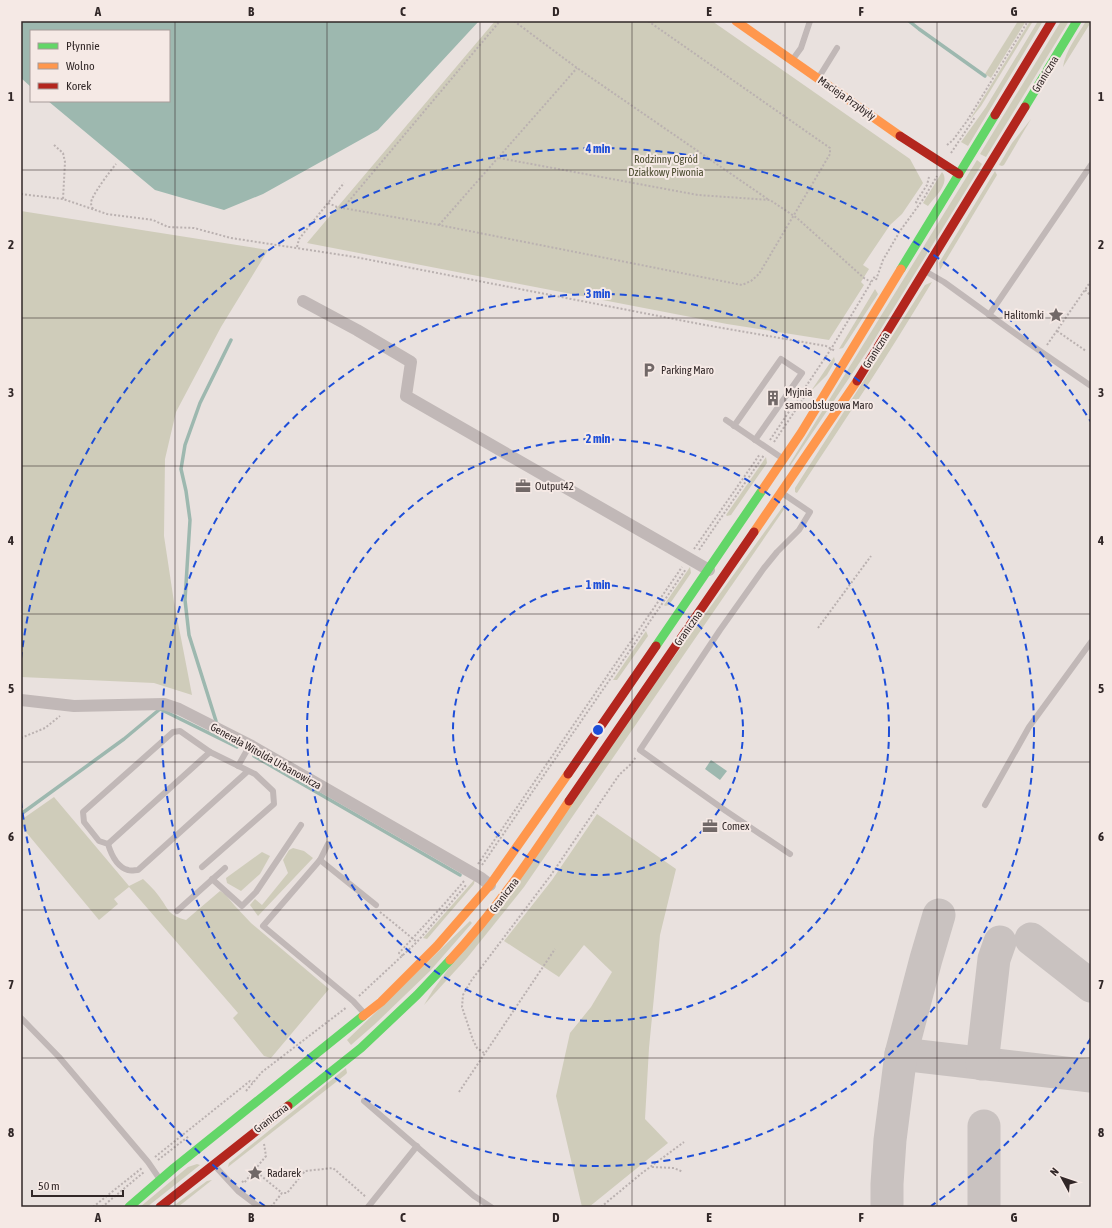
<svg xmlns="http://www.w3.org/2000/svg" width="1112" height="1228" font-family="'Asap Condensed',sans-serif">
<rect width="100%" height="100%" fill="#e9e1de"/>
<!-- green -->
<g fill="#cfccba">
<path d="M495,21H712L910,159L923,183L902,214L890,225L863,265L869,269L861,282L864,285L829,340L727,324L307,243Z"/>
<path d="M1018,21H1026L991,78L985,74Z"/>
<path d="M1030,21H1033L981,106L969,121Z"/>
<path d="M1038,21H1043L968,146L961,142L986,107Z"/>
<path d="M1061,21H1069L986,157L980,154Z"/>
<path d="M1086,21L1091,22L1063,67C1065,51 1078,35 1086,21Z"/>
<path d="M1031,119L1004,165L1002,166L999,165L1012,143Z"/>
<path d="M977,160L982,164L868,350L790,466L789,465Z"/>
<path d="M995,171L997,175L940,270L939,263Z"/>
<path d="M942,172C951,183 934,198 928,206L923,203Z"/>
<path d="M21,211L268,250L221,327L176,412L165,459L164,536L174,602L192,695L154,683L21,677Z"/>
<path d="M932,282C889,354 843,423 797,493L795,492V488L925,285Z"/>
<path d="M875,289L878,294L843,348L839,349Z"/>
<path d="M834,357L835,361L827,375L811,391Z"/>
<path d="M766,457L767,463L731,515L727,516L726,515Z"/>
<path d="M784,505H787L524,887L467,958L424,1005L433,990Z"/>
<path d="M690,567L691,573L669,605L665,606L664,605Z"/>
<path d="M646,631L648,636L617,680H613Z"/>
<path d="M54,797L129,886L143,879C148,884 154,889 158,895C169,909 167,915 186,920L220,891L225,894L235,906L251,923L329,989L271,1058L264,1056L233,1018L238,1013L129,887L114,899L118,904L99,920L21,826V820Z"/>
<path d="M597,814L676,869L660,935L649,1048L645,1119L668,1143L589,1207H582L556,1096L570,1033L591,1007L612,972L584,945L559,977L504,941L552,880Z"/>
<path d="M293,848L304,851L313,858L258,916L250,905L255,899L262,905L288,873L283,860L289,850Z"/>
<path d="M262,852L270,856L260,874L241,891L227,883L226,878Z"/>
<path d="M475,879L474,884L427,939L423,938Z"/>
<path d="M470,921L472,923L430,971L375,1024L351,1045L347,1040Z"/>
<path d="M346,1068L347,1073L345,1075L228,1167L229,1163Z"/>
<path d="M197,1164L200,1165L147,1207H140L188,1167Z"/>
<path d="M212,1180L178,1207H172L207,1181Z"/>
</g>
<!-- water -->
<g fill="#9db8af">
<path d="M21,21H479L378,130L263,194L224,210L155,190L48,101H169V31H31V87L21,78Z"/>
<path d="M711,760L727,771L720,780L705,769Z"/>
</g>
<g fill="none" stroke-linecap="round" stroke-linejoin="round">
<!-- stream -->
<g stroke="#9db8af" stroke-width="3.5">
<path d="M909,21L919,29L985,76"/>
<path d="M216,721L189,635L185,600L190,520L186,491L181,469L185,445L200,403L231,340"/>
<path d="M254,756L460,875"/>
<path d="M21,814L124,739L160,709L237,747"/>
</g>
<!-- taxiway -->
<g stroke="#c9c2c0" stroke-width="33">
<path d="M1031,939L1091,986"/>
<path d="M901,1054L1091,1076"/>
<path d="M982,1064L994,959L1000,942"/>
<path d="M984,1126V1207"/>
<path d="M887,1207V1184L890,1140L901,1054L926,959L939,915"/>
</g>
<!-- path -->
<g stroke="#bab1b0" stroke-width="2" stroke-dasharray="2 2" stroke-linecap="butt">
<path d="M514,21L577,68L769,200"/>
<path d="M54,145L63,153L65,162L63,199"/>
<path d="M947,145L953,140L967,121L1028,21"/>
<path d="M951,153L975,117"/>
<path d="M499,158L698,195L770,200L797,218L864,278L871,282"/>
<path d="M21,194L63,199L107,214L153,220L168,227L194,228L231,238L355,257L705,325L826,346L835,351"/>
<path d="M328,203L337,207L439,225L742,285L751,281L759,274L830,154V148L648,21"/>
<path d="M917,203L916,202L927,185L929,177"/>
<path d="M343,208L500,21"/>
<path d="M93,209C92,207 91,205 91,203C91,196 111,170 116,164"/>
<path d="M439,225L577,68"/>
<path d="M297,247L299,239L344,183"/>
<path d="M876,280L883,260L900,231L924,198L937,176"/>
<path d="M1085,290L1091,296"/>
<path d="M1057,331L1086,351"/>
<path d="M1047,345L1091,281"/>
<path d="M770,440L831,349L875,276"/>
<path d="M774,442L805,396"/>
<path d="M694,549L760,454"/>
<path d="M699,550L764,455"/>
<path d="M818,628L871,556"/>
<path d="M21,738L45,728L60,716"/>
<path d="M478,864L682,567"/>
<path d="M482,865L686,569"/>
<path d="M380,912L417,942"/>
<path d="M403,956L399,953L446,902L464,881"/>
<path d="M359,996L417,942L467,884"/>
<path d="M484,1053L477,1048L473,1040L462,1007L463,995L471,981L551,875L619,775L631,764L636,757"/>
<path d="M246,1091L262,1072L347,1007"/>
<path d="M459,1092L555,949"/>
<path d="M155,1157L250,1081L253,1082"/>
<path d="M158,1160L189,1136"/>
<path d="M652,1167L674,1168L683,1172"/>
<path d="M254,1170L282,1193"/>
<path d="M242,1181L244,1183L266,1156L264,1144"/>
<path d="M93,1207L142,1168"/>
<path d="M102,1207L144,1172"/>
<path d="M271,1207L282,1193H287L305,1171L333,1168L366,1197"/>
<path d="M601,1207L642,1173L684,1142"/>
</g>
<!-- lane -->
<g stroke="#c1b8b7" stroke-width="6">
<path d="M793,59L801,48L810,21"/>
<path d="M819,77L837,48"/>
<path d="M925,271L944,282L1027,342L1091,386"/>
<path d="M989,315L1091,165"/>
<path d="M726,420L782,458"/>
<path d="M734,426L781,359L802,373L755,440"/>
<path d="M782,493L810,512L799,530L777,552L764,568L720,630L640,750L726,811L790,854"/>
<path d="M238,766L250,745"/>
<path d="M985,805L1029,727L1091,642"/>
<path d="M108,844L210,752"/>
<path d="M328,844L320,860L263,926L353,1001L364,1013"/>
<path d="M320,860L376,905"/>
<path d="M202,867L274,804L273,791L255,774L210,752L180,731L173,732L83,812L84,822L99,841L108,844C111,854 117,867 128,870C131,871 135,870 138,870L248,771"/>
<path d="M212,879L242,906L256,892L301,825"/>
<path d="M177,911L225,868"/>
<path d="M21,1018L59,1057L148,1162L159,1178"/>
<path d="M364,1101L474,1196L491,1207"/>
<path d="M214,1165L238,1191L259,1207"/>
<path d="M368,1207L417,1146"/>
</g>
<!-- street -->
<g stroke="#c1b8b7" stroke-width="12">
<path d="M303,301L357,330L411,362L406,396L709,570"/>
<path d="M21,700L74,706L164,704L179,709L250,745L481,878L490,885"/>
</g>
<!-- fast -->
<g stroke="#63d668" stroke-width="9">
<path d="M1025,107L1077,21"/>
<path d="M901,269L995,115"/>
<path d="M656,646L763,489"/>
<path d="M288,1106L361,1048L417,995L450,960"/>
<path d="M129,1207L174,1168L363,1016"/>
</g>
<!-- slow -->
<g stroke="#ff974d" stroke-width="9">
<path d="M736,21L900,136"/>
<path d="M763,489L801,433L901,269"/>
<path d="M754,532L857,381"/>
<path d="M450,960C495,912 532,856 569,801"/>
<path d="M363,1016L381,1002L437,946L490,885L568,774"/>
</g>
<!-- jam -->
<g stroke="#b3261e" stroke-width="9">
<path d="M995,115L1052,21"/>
<path d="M900,136L959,174"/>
<path d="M857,381L1025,107"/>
<path d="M568,774L656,646"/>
<path d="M569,801L754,532"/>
<path d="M160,1207L288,1106"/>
</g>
</g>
<!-- grid -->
<path fill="none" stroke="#312727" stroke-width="1" stroke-opacity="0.55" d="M175,21V1207M327,21V1207M480,21V1207M632,21V1207M785,21V1207M937,21V1207M21,170H1091M21,318H1091M21,466H1091M21,614H1091M21,762H1091M21,910H1091M21,1058H1091"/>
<!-- distance rings -->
<g fill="none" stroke="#1d4ed8" stroke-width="2" stroke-dasharray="7 5">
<circle cx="598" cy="730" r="145"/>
<circle cx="598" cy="730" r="291"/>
<circle cx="598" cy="730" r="436"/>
<path d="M1091 1038A581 581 0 0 1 931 1206M265 1206A581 581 0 0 1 21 801M21 659A581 581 0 0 1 1091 422"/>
</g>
<!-- icons -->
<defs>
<g id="sight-bare" transform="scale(1.2)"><path d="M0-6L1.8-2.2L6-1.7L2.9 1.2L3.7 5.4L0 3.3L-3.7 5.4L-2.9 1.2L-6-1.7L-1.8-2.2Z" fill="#716867" stroke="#f5e9e5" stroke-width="2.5" paint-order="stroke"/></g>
<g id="parking-bare" transform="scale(1.2)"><path d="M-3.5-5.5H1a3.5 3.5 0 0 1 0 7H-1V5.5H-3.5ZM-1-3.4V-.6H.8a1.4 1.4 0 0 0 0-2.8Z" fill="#716867" stroke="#f5e9e5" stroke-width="2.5" paint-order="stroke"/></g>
<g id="building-bare" transform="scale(1.2)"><path d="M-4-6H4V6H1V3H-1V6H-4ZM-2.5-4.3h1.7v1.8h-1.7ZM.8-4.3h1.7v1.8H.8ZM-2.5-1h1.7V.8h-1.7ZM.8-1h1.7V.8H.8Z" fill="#716867" stroke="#f5e9e5" stroke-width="2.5" paint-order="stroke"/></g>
<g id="office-bare" transform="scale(1.2)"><path d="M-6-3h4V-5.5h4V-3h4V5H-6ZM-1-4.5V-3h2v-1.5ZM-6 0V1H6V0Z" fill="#716867" stroke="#f5e9e5" stroke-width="2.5" paint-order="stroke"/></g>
</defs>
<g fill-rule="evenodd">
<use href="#sight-bare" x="1056" y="315"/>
<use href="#parking-bare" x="649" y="370"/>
<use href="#building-bare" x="773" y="398"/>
<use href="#office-bare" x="523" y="486"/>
<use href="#office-bare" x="710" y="826"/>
<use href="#sight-bare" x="255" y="1173"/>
</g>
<g text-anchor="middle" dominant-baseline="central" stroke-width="4" stroke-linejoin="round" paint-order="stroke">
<!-- street labels -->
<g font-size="11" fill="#312727" stroke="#f5e9e5">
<text transform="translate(1045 74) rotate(-59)">Graniczna</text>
<text transform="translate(847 98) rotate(35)">Macieja Przybyły</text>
<text transform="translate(876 350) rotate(-58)">Graniczna</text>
<text transform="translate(688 628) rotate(-55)">Graniczna</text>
<text transform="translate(266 756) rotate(29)">Generała Witolda Urbanowicza</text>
<text transform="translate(504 895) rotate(-53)">Graniczna</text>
<text transform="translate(271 1118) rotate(-38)">Graniczna</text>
</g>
<!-- park labels -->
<g font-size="11" fill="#4a4b2e" stroke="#f5e9e5">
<text x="666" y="159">Rodzinny Ogród<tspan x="666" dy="13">Działkowy Piwonia</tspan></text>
</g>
<!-- poi labels -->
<g font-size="11" fill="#312727" stroke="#f5e9e5" text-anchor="start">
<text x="1044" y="315" text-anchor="end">Halitomki</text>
<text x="661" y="370">Parking Maro</text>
<text x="785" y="392">Myjnia<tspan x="785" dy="13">samoobsługowa Maro</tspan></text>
<text x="535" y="486">Output42</text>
<text x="722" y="826">Comex</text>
<text x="267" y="1173">Radarek</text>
</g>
</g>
<circle cx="598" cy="730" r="6" fill="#1d4ed8" stroke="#f5e9e5" stroke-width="2"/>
<g font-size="12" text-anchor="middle" font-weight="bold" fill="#1d4ed8" stroke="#f5e9e5" stroke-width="4" stroke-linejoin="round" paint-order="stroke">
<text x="598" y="153">4 min</text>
<text x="598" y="298">3 min</text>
<text x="598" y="443">2 min</text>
<text x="598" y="589">1 min</text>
</g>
<!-- border -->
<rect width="1112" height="1228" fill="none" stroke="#f5e9e5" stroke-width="44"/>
<!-- legend -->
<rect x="30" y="30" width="140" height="72" fill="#f5e9e5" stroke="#a79b99"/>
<rect x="38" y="43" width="20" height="6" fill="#63d668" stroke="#a79b99"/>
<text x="66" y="50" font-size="12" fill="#312727">Płynnie</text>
<rect x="38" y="63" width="20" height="6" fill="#ff974d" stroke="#a79b99"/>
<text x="66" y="70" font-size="12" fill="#312727">Wolno</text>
<rect x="38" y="83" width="20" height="6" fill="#b3261e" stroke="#a79b99"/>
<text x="66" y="90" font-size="12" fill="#312727">Korek</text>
<!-- north arrow -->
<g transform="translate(1062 1178) rotate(310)" stroke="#f5e9e5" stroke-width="3" paint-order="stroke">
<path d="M0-3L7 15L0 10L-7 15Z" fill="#312727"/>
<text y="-6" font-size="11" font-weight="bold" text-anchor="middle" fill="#312727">N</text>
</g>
<!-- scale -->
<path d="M32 1190v6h91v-6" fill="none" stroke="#312727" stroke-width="2"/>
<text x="38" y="1190" font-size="12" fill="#312727" stroke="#f5e9e5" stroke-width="3" paint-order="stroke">50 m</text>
<rect x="22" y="22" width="1068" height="1184" fill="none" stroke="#312727" stroke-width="1.5"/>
<g font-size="13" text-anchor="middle" font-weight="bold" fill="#312727">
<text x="98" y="16">A</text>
<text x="251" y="16">B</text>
<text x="403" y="16">C</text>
<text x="556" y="16">D</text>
<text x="709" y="16">E</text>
<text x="861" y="16">F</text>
<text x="1014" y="16">G</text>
<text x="11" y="101">1</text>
<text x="1101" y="101">1</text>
<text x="11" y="249">2</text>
<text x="1101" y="249">2</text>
<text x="11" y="397">3</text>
<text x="1101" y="397">3</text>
<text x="11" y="545">4</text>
<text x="1101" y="545">4</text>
<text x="11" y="693">5</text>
<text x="1101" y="693">5</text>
<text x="11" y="841">6</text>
<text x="1101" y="841">6</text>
<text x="11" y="989">7</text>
<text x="1101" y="989">7</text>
<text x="11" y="1137">8</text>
<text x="1101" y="1137">8</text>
<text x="98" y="1222">A</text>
<text x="251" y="1222">B</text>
<text x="403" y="1222">C</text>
<text x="556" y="1222">D</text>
<text x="709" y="1222">E</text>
<text x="861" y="1222">F</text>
<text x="1014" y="1222">G</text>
</g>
</svg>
